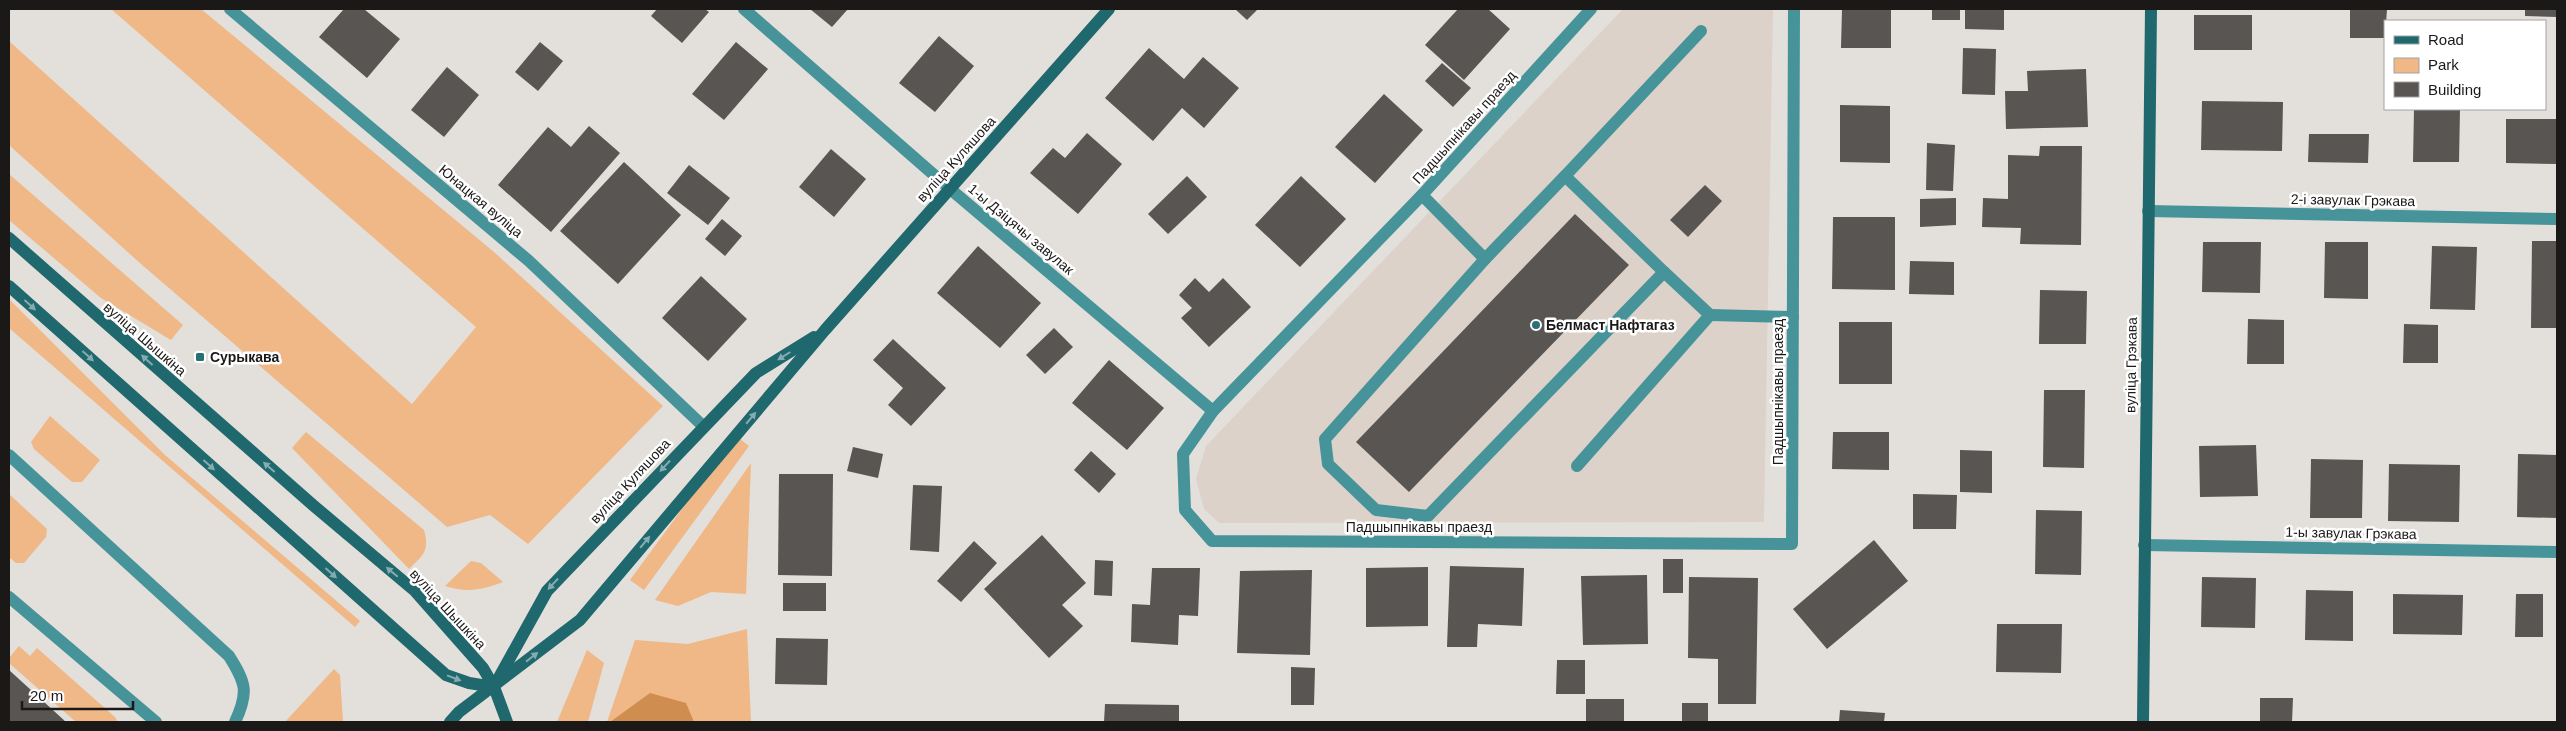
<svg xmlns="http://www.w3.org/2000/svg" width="2566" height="731" font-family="Arial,sans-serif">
<rect width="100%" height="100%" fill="#e3dfdb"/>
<!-- built -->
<path fill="#dcd2c9" d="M1623,9H1773L1764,522L1219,523L1204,509L1196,479L1206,446Z"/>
<!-- green -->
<g fill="#efb886">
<path d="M111,9H201L494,252L663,406L528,544L490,515L447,527L141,264L9,145V41L412,404L476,327Z"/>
<path d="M9,174L183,325L171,340L101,298L9,220Z"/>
<path d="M9,299L165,455L360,621L355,627L9,328Z"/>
<path d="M50,416L100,460L82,482H72L34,449L31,442Z"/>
<path d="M306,432L424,530C430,551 423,555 409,569L292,448Z"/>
<path d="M740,439L749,446L644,590L630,580L704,479Z"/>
<path d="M751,463L746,594L711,592L678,606L655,600Z"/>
<path d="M9,494L47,529L46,537L24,563H16L9,557Z"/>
<path d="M471,561L481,563L503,582C482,590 467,593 445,586Z"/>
<path d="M747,629L751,722H607L635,640L688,644Z"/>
<path d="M19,646L30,656L37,648L116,718L117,722H76L9,663V658Z"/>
<path d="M587,650L604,663L588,722H557Z"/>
<path d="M334,669L340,675L343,722H285Z"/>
</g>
<!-- forest -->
<path fill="#cf8e4f" d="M650,693L686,703L694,722H610Z"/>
<!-- building -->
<g fill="#585552">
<path d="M344,9H364L400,39L367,78L319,37Z"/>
<path d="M657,9H705L709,12L682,43L651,16Z"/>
<path d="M810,9H848L832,27Z"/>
<path d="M1235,9H1258L1247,20Z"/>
<path d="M1458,9H1488L1510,29L1464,80L1425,45Z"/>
<path d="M1842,9H1891V48H1841Z"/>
<rect x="1932" y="9" width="28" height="11"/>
<path d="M1965,9H2004V30L1965,29Z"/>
<path d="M2350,9H2387L2385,38H2350Z"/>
<path d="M2525,9H2557V17L2525,16Z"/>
<rect x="2194" y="15" width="58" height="35"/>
<path d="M939,36L974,66L935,112L899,83Z"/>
<path d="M540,42L563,61L538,91L515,72Z"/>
<path d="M736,42L768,69L724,120L692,94Z"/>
<path d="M1149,48L1184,79L1203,57L1239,88L1204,128L1182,108L1153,141L1105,98Z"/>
<path d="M1963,48L1996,49L1995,95L1962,94Z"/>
<path d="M1442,63L1471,88L1453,107L1425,81Z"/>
<path d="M447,67L479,95L444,137L411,110Z"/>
<path d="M2086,69L2088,127L2006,129L2005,91H2028L2027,71Z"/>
<path d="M1384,94L1423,130L1375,183L1335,147Z"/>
<path d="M2202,101L2283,102L2282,151L2201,150Z"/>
<path d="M1840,105L1890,106V163L1840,162Z"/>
<path d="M2414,109H2460L2459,162H2413Z"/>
<path d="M2506,119H2557V164L2506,163Z"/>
<path d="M589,126L620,153L551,232L498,185L548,127L571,147Z"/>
<path d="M1087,133L1122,164L1078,214L1030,173L1053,148L1065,158Z"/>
<path d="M2309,134H2369L2368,163L2308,162Z"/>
<path d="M1927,143L1955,145L1953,191L1926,190Z"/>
<path d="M2040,146H2082L2081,245L2020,244L2021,228L1982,227L1983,198L2008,199V155L2039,156Z"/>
<path d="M831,149L866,179L834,217L799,187Z"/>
<path d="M624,162L681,215L618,284L560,231Z"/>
<path d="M689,165L730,198L708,225L667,193Z"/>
<path d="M1187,176L1207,197L1168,234L1148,214Z"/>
<path d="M1301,176L1346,219L1300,267L1255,225Z"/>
<path d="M1705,185L1722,201L1688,237L1670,220Z"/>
<path d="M1956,198V225L1920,227V199Z"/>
<path d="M1575,214L1629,265L1409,492L1356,442Z"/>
<path d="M1833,217H1895V290L1832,289Z"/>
<path d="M722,219L742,236L725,256L705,239Z"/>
<path d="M2532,241H2557V328H2531Z"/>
<path d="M2203,242H2261L2260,293L2202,292Z"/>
<path d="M2325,242H2368V299L2324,298Z"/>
<path d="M978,246L1041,303L1000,348L937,293Z"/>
<path d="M2432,246L2477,247L2475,310L2430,309Z"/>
<path d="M1910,261L1954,262V295L1909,294Z"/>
<path d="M701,276L747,319L708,361L662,318Z"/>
<path d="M1195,278L1209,292L1223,278L1251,307L1209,347L1181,318L1192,308L1179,295Z"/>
<path d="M2040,290L2087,291L2086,344H2039Z"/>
<path d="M2248,319L2284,320V364H2247Z"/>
<rect x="1839" y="322" width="53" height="62"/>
<path d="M2404,324L2438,325V363H2403Z"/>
<path d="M1054,328L1073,347L1045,374L1026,355Z"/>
<path d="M893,339L946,388L911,426L888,405L903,388L873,360Z"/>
<path d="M1109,360L1164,408L1127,450L1072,403Z"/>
<path d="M2044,390H2085L2084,468L2043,467Z"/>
<path d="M1833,432H1889V470L1832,469Z"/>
<path d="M2256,445L2258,496L2200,497L2199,446Z"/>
<path d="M853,447L883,454L878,478L847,471Z"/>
<path d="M1960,450L1992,451V493L1960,492Z"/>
<path d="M1091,451L1116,474L1099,493L1074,470Z"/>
<path d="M2518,454L2557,455V518L2517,517Z"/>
<path d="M2311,459L2363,460L2362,518H2310Z"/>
<path d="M2389,464L2460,465L2459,522L2388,521Z"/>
<path d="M779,474H833L832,576L778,575Z"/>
<path d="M913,485L942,486L939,552L910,550Z"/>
<path d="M1913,494L1957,495L1956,529H1913Z"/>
<path d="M2036,510L2082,511L2081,575L2035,574Z"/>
<path d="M1042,535L1086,583L1062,605L1083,626L1049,658L984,589Z"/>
<path d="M1874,540L1908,581L1827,649L1793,609Z"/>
<path d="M974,541L997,563L961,602L937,581Z"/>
<rect x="1663" y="559" width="20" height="34"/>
<path d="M1095,560L1113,561L1112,596L1094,595Z"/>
<path d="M1450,566L1524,568L1522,626L1478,624L1477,647H1447Z"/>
<path d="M1428,567V626L1366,627V568Z"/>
<path d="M1152,568H1200L1198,616L1179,615L1178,645L1131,642L1132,604L1150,605Z"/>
<path d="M1312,570L1310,655L1237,653L1240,571Z"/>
<path d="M1647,575L1648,644L1583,645L1581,576Z"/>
<path d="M1689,577L1758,578L1756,704H1718V659L1688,658Z"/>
<path d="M2202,577L2256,578L2255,628L2201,627Z"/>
<rect x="783" y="583" width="43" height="28"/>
<path d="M2306,590L2353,591V641L2305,640Z"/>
<path d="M2393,594L2463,595L2462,635L2393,634Z"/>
<path d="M2516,594H2543V637H2515Z"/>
<path d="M1997,624H2062L2061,673L1996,672Z"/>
<path d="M776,638L828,639L827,685L775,684Z"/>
<path d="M1557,660H1585V694H1556Z"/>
<path d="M1291,667L1315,668L1314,705H1291Z"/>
<path d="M9,670L66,722H9Z"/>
<path d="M2260,698H2293L2292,722H2260Z"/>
<rect x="1586" y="699" width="38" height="23"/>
<rect x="1682" y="703" width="26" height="19"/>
<path d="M1105,704L1179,705V722H1104Z"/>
<path d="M1840,710L1885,713L1884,722H1839Z"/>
</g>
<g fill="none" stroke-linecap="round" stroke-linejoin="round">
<!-- lane -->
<g stroke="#46949a" stroke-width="12">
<path d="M1565,176L1664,272L1428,516L1376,510L1328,464L1325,439L1485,259Z"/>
<path d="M1565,176L1701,31"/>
<path d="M1422,195L1485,259"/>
<path d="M1710,315L1793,317"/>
<path d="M9,455L229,656C246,683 249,692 235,722"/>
<path d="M1577,466L1710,315L1664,272"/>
<path d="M9,597L156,722"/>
</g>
<!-- street -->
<g stroke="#46949a" stroke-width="12">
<path d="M230,9L529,261L703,426"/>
<path d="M744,9L949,188L1213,411"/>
<path d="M1591,9L1422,195L1213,411L1183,454L1185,510L1212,541L1792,544L1794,9"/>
<path d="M2148,211L2557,219"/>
<path d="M2144,545L2557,552"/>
</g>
<!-- secondary -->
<g stroke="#1f686d" stroke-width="12">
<path d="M9,238L314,506L415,591L483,668L494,687L507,722"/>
<path d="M9,286L446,675L469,683L494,687"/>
<path d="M496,683L547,591L756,373L814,337"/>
<path d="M450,722L459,712L580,620L825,330L1109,9"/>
<path d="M2143,722L2151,9"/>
</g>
</g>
<!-- one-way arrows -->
<defs><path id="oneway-solid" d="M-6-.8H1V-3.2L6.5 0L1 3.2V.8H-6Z" transform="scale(1.25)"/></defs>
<g fill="#84acaf">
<use href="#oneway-solid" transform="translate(30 305) rotate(42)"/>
<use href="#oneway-solid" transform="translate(88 356) rotate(42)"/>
<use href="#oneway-solid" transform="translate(784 356) rotate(148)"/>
<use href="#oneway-solid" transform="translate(147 360) rotate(-138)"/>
<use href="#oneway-solid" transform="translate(751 418) rotate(-50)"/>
<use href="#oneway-solid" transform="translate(209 465) rotate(42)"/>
<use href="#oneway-solid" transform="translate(665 466) rotate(133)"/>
<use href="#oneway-solid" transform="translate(269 467) rotate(-139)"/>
<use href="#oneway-solid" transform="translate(645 542) rotate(-50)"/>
<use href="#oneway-solid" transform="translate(392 572) rotate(-140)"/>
<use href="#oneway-solid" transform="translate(331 573) rotate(42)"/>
<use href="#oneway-solid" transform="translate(553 584) rotate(133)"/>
<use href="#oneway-solid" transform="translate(532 657) rotate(-38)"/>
<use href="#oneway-solid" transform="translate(454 678) rotate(21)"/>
</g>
<!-- markers -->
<g fill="#267076" stroke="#fff" stroke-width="2">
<circle cx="1536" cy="325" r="5"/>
<rect x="195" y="352" width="10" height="10" rx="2.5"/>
</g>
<g text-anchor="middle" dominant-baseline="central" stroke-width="5" stroke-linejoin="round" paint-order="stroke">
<!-- street labels -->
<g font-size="14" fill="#1b1918" stroke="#fff">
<text transform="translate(1464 127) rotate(-48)">Падшыпнікавы праезд</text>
<text transform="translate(956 159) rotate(-48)">вуліца Куляшова</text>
<text transform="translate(2353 200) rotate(1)">2-і завулак Грэкава</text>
<text transform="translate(481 201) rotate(40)">Юнацкая вуліца</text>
<text transform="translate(1021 229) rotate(40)">1-ы Дзіцячы завулак</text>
<text transform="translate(145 339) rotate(41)">вуліца Шышкіна</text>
<text transform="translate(2131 365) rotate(-89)">вуліца Грэкава</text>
<text transform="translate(1778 392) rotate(-90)">Падшыпнікавы праезд</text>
<text transform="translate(630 481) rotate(-47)">вуліца Куляшова</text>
<text x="1419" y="527">Падшыпнікавы праезд</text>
<text transform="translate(2351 533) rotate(1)">1-ы завулак Грэкава</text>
<text transform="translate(448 609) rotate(47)">вуліца Шышкіна</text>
</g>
<!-- poi labels -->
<g font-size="14" font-weight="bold" fill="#1b1918" stroke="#fff" text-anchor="start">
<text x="1546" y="325">Белмаст Нафтагаз</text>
<text x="210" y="357">Сурыкава</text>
</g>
</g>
<!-- border -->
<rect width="2566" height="731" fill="none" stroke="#1b1918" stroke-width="20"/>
<!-- legend -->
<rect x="2384" y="20" width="162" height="90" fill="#ffffff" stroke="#a4a3a3"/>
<rect x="2394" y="36" width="25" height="8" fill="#1f686d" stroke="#a4a3a3"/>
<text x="2428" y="45" font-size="15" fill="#1b1918">Road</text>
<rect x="2394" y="58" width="25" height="15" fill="#efb886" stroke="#a4a3a3"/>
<text x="2428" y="70" font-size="15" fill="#1b1918">Park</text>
<rect x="2394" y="82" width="25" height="15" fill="#585552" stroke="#a4a3a3"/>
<text x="2428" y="95" font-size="15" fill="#1b1918">Building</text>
<!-- scale -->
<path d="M22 701v8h111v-8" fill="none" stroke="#1b1918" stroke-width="2.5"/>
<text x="30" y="701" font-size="15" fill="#1b1918" stroke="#ffffff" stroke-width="4" paint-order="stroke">20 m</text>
</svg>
